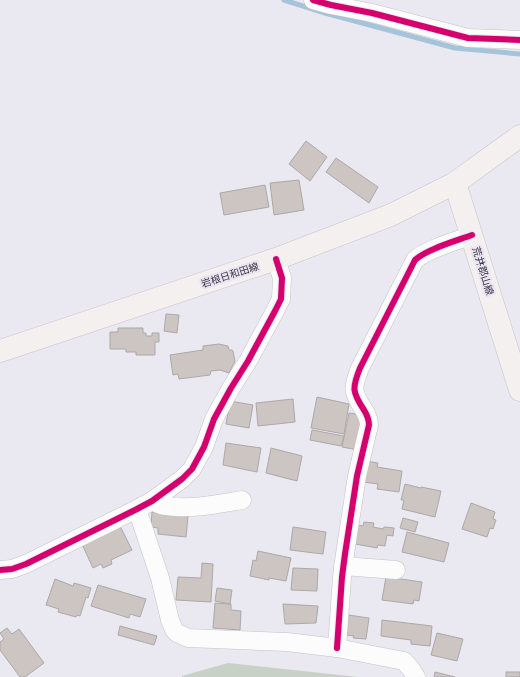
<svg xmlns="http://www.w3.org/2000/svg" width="520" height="677" font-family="'Libre Baskerville','Noto Sans JP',serif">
<rect width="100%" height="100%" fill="#eae8f0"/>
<!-- green -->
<path fill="#c8d1c6" d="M228,663L358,677H359H182V676Z"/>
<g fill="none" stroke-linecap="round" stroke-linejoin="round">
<!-- stream -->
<path stroke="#a5c4da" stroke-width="5" d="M284,0L325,13L455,48L520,54"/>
</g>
<!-- building -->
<g fill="#ccc5c1" stroke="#aba9aa">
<path d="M306,141L327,157L310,181L289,164Z"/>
<path d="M336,158L378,187L369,203L326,172Z"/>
<path d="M299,180L304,210L274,215L270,183Z"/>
<path d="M265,185L269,207L224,215L220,193Z"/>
<path d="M166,314L179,315L177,333L164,331Z"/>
<path d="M118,328H143V333H146V336H152V333H159V342H155V355H136V352H126V349H110V332H118Z"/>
<path d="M219,344L228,346L229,350H232L233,351L235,361L229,373L220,370L211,371L210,375L179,379L178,374L173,375L170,355L203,350V346Z"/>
<path d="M317,397L349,404L344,434L311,428Z"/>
<path d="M293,399L295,422L258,426L256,403Z"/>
<path d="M230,401L253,405L249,428L226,424Z"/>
<path d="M349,413L362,415L358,450L342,447Z"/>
<path d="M312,430L344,436L341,446L310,440Z"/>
<path d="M226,443L261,448L257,472L223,465Z"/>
<path d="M271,448L302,456L297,481L266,473Z"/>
<path d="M366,461L378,463L377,467L402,471L399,492L377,489L378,484L363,482Z"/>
<path d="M405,484L421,488V487L441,491L435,517L402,509L404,500H401Z"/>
<path d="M471,503L495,512L493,519L496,520L493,529L490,528L487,537L462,529Z"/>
<path d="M152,512L188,516L186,537L158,534V528L151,527Z"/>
<path d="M403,518L418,522L415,532L400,528Z"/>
<path d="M364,522L374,523L373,527L383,529L384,527L394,528L393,536L387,535L385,546L378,545L377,548L350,543L353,524L363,526Z"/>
<path d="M119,524L132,550L111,560L112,564L103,568L101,564L93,568L81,542Z"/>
<path d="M293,527L326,532L323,554L290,550Z"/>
<path d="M407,532L449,543L444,562L402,552Z"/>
<path d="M258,551L291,558L286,581L269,578V580L250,576L253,560L256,561Z"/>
<path d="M202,563L213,564L211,602L176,600L178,577L201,578Z"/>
<path d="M293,568L318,569L317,591L291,590Z"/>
<path d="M386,577L422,582L419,601L414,600L413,604L382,600Z"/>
<path d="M55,579L73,586L74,583L91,588L88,598L86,597L80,616L77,615L76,617L58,612L59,609L46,605Z"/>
<path d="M98,585L146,599L140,617L130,614L129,618L91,606Z"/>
<path d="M217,588L232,590L230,604L215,601Z"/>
<path d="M215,603L231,604V610L241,611L240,630L213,628Z"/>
<path d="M283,604L318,606L316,623L285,624Z"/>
<path d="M348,615L369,618L366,639L353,638L354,636L346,635Z"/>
<path d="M382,620L432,626L430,646L411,644V640L381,636Z"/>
<path d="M120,626L157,636L154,645L118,635Z"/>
<path d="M7,628L12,634L19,629L44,663L25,677H20L0,650V642L4,639L0,633Z"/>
<path d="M437,633L463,639L457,661L431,655Z"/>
<path d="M435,672L455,677H434Z"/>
<rect x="506" y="672" width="14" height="5"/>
</g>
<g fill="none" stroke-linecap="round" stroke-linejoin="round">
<!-- minor casing -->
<g stroke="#c5c3ca" stroke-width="19">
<g id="minor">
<path d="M313,0L331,5L372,13L468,38L520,40"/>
<path d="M152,501C156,503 161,506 167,506C191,510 218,504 242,500"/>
<path d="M137,509L160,578L170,620L174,630L177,633L188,638L287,642L337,648L404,661L411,669L416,677"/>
<path d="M343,566L396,570"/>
<path d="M0,570L12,569L26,564L137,509L152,501L182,479L192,469L204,447L214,419L231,388L248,361L275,311L281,299L282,278L276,259"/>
<path d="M337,648L342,577L345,554L357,476L369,425C369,419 367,415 364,410C352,392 352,388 360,368L415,260C427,249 456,241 472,235"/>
</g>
</g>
<!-- secondary casing -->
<g stroke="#c5c3ca" stroke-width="23">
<g id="secondary">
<path d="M455,183L520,390"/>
<path d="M0,351L276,259L391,215L455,183L520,136"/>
</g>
</g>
<!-- minor -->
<use href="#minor" stroke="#fcfcfd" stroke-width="18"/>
<!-- secondary -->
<use href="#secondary" stroke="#f5f0f0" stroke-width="22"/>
<!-- cycleway casing -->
<g stroke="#e9e4f3" stroke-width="8">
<g id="cycleway">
<path d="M313,0L331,5L372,13L468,38L520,40"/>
<path d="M0,570L12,569L26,564L137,509L152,501L182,479L192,469L204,447L214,419L231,388L248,361L275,311L281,299L282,278L276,259"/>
<path d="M337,648L342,577L345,554L357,476L369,425C369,419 367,415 364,410C352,392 352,388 360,368L415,260C427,249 456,241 472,235"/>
</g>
</g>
<!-- cycleway -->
<use href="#cycleway" stroke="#d6006c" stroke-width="6"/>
</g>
<g text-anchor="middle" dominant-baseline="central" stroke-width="4" stroke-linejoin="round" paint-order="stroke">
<!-- street labels -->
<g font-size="10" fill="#39373d" stroke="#e9e4f3">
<text transform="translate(483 271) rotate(73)">荒井郡山線</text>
<text transform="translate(230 275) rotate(-18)">岩根日和田線</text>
</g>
</g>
</svg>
